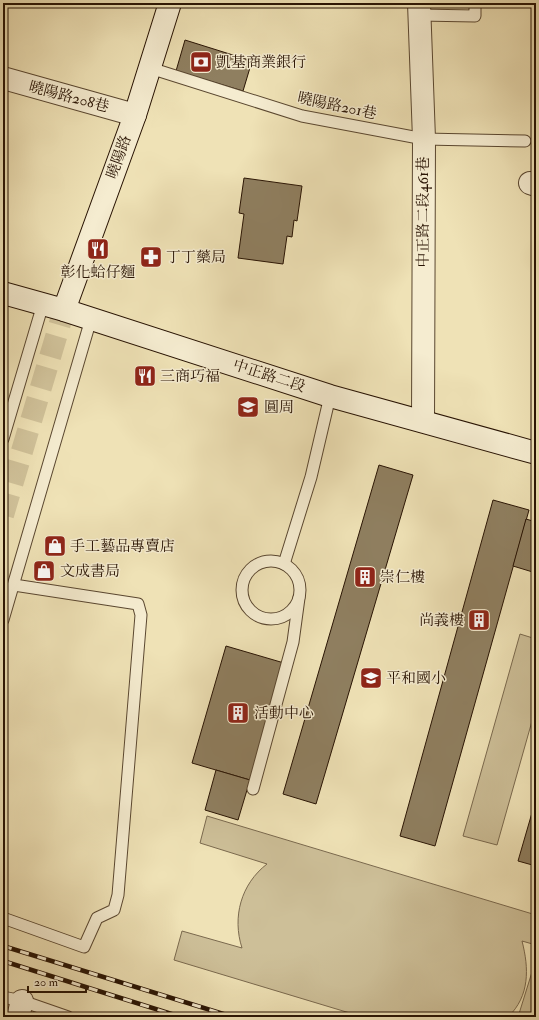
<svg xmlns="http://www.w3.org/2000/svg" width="539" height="1020" font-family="'IM FELL Double Pica','Noto Serif TC',serif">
<rect width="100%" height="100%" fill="#efe2b6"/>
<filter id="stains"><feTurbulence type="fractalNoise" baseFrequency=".005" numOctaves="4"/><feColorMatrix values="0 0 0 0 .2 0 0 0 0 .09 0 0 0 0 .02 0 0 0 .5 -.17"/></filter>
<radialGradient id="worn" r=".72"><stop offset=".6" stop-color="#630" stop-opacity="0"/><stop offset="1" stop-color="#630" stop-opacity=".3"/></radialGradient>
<!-- green -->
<g fill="#cdbf98" stroke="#7a694e">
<path d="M520,634L536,639V707L497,845L463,836Z"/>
<path d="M207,816L536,915V945L522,941C529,968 530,996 508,1017H363L174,960L182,931L242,948C232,917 241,884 267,864L200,843Z"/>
<path d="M532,972L536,973V1017H518Z"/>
</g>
<!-- building -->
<g fill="#8f7f60" stroke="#281303">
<path d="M185,40L252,61L243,91L176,71Z"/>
<path d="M244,178L302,186L297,221L294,220L292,237L287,236L283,264L238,258L244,214L239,213Z"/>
<path d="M379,465L413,475L316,804L283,794Z"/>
<path d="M493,500L529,510L435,846L400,836Z"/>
<path d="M526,519L536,522V573L513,566Z"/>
<path d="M226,646L284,663L250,780L192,763Z"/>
<path d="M216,770L250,780L238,820L205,810Z"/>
<path d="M536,799V866L518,861Z"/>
</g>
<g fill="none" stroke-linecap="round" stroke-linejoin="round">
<!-- secondary-tunnel -->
<path stroke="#d1c39b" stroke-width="22" stroke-dasharray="22 11" stroke-linecap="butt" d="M3,515L64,310"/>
<!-- lane casing -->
<g stroke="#5a4730" stroke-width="13">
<g id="lane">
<path d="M419,15L475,16V3"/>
<path d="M150,68L302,116L424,139L525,141"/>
<path d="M3,439L43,304"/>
<circle cx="271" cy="590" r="29"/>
<path d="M284,564L311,477L330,396"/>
<path d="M3,620L91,319"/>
<path d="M253,789L293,642L299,598"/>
<path d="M3,918L84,947L97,918L114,910L118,895L141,615L138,604L14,585"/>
<path d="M3,997L22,1001L68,1017"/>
</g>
</g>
<!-- street casing -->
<g stroke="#5a4730" stroke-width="24">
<g id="street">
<path d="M419,3L424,139L423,421"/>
<path d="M3,78L135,115"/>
<path d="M530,183L536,185"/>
<path d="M18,1017L22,1001"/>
</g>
</g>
<!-- secondary casing -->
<g stroke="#281303" stroke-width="24">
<g id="secondary">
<path d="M3,293L64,310L330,396L536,453"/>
<path d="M64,310L135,115L170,3"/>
</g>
</g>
<!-- lane -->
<use href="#lane" stroke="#f5ecd0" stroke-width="11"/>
<!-- street -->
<use href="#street" stroke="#f5ecd0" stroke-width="22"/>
<!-- secondary -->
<use href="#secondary" stroke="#f5ecd0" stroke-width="22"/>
<!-- rail casing -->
<g stroke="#281303" stroke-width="4.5">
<g id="rail">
<path d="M3,946L233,1017"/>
<path d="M3,961L181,1017"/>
</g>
</g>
<!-- rail -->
<use href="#rail" stroke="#f5ecd0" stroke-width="3" stroke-dasharray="9" stroke-linecap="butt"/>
</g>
<!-- icons -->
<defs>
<g id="bank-square" transform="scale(1.15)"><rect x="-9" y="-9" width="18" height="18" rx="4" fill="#8f2418" stroke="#f5ecd0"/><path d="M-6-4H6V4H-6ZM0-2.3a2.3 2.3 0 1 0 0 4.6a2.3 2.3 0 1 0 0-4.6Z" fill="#fff"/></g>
<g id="restaurant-square" transform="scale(1.15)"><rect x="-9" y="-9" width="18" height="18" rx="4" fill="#8f2418" stroke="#f5ecd0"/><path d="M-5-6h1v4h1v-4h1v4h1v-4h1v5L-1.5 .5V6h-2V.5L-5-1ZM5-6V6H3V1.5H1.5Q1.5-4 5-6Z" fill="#fff"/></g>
<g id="pharmacy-square" transform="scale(1.15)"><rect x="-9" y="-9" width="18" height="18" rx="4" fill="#8f2418" stroke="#f5ecd0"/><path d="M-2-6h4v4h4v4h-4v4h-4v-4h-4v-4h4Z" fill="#fff"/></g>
<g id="school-square" transform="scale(1.15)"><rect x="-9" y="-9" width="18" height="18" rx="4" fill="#8f2418" stroke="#f5ecd0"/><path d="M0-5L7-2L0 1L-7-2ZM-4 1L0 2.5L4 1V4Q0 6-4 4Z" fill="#fff"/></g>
<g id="shop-square" transform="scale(1.15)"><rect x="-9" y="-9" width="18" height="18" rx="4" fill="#8f2418" stroke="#f5ecd0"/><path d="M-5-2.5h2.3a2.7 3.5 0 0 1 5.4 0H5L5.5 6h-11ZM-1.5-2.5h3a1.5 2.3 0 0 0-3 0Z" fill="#fff"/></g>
<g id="building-square" transform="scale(1.15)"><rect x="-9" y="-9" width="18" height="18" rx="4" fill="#8f2418" stroke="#f5ecd0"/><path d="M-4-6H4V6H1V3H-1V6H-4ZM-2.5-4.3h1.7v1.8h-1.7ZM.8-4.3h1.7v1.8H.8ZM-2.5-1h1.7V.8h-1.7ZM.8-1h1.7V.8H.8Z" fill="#fff"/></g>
</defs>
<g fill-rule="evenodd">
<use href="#bank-square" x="201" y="62"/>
<use href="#restaurant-square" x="98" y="249"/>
<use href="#pharmacy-square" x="151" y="257"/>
<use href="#restaurant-square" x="145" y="376"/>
<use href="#school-square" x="248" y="407"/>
<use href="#shop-square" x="55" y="546"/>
<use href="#shop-square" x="44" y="571"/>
<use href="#building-square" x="365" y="577"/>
<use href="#building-square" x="479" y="620"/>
<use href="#school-square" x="371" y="678"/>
<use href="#building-square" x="238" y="713"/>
</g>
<g text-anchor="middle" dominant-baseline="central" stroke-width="3" stroke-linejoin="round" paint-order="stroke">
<!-- poi labels -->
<g font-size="15" fill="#281303" stroke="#f5ecd0" text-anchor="start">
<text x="216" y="62">凱基商業銀行</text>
<text x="166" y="257">丁丁藥局</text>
<text x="98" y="272" text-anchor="middle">彰化蛤仔麵</text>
<text x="160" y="376">三商巧福</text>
<text x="264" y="407">圓周</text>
<text x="70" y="546">手工藝品專賣店</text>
<text x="60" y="571">文成書局</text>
<text x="380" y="577">崇仁樓</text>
<text x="464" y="620" text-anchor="end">尚義樓</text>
<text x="386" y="678">平和國小</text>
<text x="254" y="713">活動中心</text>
</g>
<!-- street labels -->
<g font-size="15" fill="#281303" stroke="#f5ecd0">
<text transform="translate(69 97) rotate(15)">曉陽路208巷</text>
<text transform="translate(337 106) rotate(12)">曉陽路201巷</text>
<text transform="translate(119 157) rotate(-70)">曉陽路</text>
<text transform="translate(423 212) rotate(-90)">中正路二段461巷</text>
<text transform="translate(269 376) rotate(18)">中正路二段</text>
</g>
</g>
<!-- margin -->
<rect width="539" height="1020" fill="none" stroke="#efe2b6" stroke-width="16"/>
<rect x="4" y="4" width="531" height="1012" fill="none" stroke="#281303" stroke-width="2"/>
<rect x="8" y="8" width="523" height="1004" fill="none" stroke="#281303"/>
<!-- scale -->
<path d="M28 986v6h58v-6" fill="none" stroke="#281303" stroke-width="2"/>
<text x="34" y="986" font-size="12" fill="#281303" stroke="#f5ecd0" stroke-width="3" paint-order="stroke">20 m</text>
<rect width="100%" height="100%" filter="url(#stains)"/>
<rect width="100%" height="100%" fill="url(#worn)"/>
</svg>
